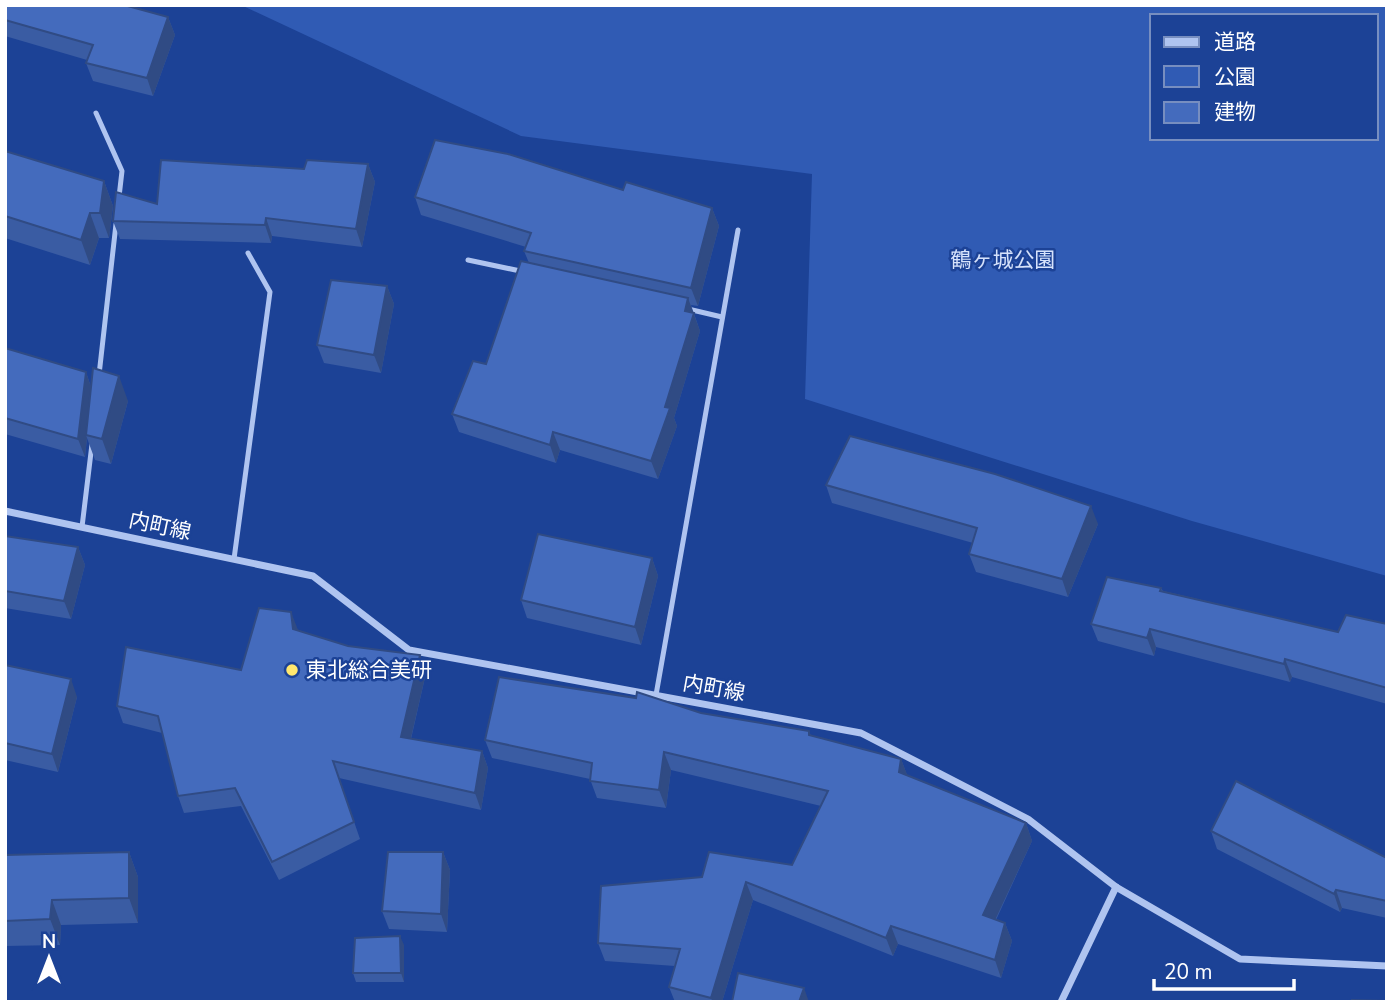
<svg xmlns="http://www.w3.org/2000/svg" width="1392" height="1007" font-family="'Nunito Sans','Noto Sans JP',sans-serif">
<rect width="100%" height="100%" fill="#1c4296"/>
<!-- green -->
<path fill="#305bb4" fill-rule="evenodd" d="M241,5H1387V576L1192,521L805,399L812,174L521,136ZM1152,16H1376V138H1152Z"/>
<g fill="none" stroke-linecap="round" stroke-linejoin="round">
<!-- lane -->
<g stroke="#afc4f0" stroke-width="5">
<path d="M96,113L122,171L119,197"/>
<path d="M468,260L525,272"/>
<path d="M688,309L722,317"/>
<path d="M99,375L116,224"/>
<path d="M82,527L92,444"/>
<path d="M234,559L270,292L248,253"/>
<path d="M656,695L738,230"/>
</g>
<!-- street -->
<g stroke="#afc4f0" stroke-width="7">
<path d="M5,511L313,576L409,650L861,733L1028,819L1116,887L1240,959L1387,966"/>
<path d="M1061,1002L1116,887"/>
</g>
</g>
<!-- wall -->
<g fill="#3a5ca3">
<path d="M5,5L168,17L175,35L153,96L93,81L86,63L87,60L5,36Z"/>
<path d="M5,151L104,181L113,206L109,238H99L90,265L5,238Z"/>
<path d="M368,164L375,182L362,247L272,236L271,243L120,239L113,221L157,204L304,169Z"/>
<path d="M623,190L712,208L719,226L698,306L691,305L700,331L674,418L677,426L658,479L560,450L556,463L459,432L452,414L486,364L529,263L524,251L526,247L421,215L415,197Z"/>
<path d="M387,286L394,304L381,373L324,363L317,345Z"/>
<path d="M5,348L86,372L91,387L128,401L111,464L95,460L87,438L85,457L5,434Z"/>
<path d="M826,485L1098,524L1068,597L976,572L969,554L973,543L832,503Z"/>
<path d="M5,536L78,547L85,565L71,619L5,608Z"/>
<path d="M652,558L658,576L641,645L527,618L521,600Z"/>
<path d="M1161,588L1163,591L1338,632L1387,624V704L1292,677L1290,682L1156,647L1154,656L1098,641L1091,624Z"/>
<path d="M298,630L426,673L411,739L482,751L488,768L481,810L339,778L360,839L279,880L241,806L184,813L178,796L162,733L123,723L117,706L241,670Z"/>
<path d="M5,665L77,697L58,772L5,760Z"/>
<path d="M701,713L809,731L811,736L901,759L907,775L1026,823L1032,841L996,920L1005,923L1012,941L1001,978L898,944L893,956L753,900L722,1002H675L669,987L675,966L605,961L598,943L702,877L792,865L821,806L671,770L666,808L597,798L590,779L492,758L485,740Z"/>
<path d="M1211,831L1387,858V918L1342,908L1340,912L1217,849Z"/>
<path d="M129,852L138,877V923L61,925L60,945L5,946V855Z"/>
<path d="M443,852L450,870L447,932L389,929L382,911Z"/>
<path d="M404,945V982H356L353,973Z"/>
</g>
<!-- shaded-wall -->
<g fill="#304b84">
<path d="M168,17L175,35L153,96L147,78Z"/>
<path d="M368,164L375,182L362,247L356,229Z"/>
<path d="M104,181L113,206L109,238L100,213Z"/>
<path d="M712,208L719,226L698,306L691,288Z"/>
<path d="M90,213L99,238L90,265L81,240Z"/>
<path d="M266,218L272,236L271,243L265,225Z"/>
<path d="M387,286L394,304L381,373L374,355Z"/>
<path d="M688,298L700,331L674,418L677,426L658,479L651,461L665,407Z"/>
<path d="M86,372L92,390L86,435L87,438L85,457L78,439Z"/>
<path d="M119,376L128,401L111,464L102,439Z"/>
<path d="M553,432L560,450L556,463L550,445Z"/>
<path d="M1091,506L1098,524L1068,597L1062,579Z"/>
<path d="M78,547L85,565L71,619L64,601Z"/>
<path d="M652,558L658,576L641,645L635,627Z"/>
<path d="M291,612L298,630L299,646L293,629Z"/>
<path d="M1150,629L1156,647L1154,656L1147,638Z"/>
<path d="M420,655L426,673L407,755L401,737Z"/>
<path d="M1285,659L1292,677L1290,682L1284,664Z"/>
<path d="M71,679L77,697L58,772L52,754Z"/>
<path d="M482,751L488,768L481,810L475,793Z"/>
<path d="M664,752L671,770L666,808L659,790Z"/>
<path d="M901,759L908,777L899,772Z"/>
<path d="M1026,823L1032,841L989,933L983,915Z"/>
<path d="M129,852L138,877V923L129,898Z"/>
<path d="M443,852L450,870L447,932L441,914Z"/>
<path d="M746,882L753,900L722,1002H713L711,998Z"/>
<path d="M1336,890L1342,908L1340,912L1334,894Z"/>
<path d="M52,900L61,925L60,945L50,919Z"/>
<path d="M1005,923L1012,941L1001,978L995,960Z"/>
<path d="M891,926L898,944L893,956L886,938Z"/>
<path d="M400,936L404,945V982L401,973Z"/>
<path d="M804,988L809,1002H799Z"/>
</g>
<!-- building -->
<g fill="#446bbd" stroke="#304b84" stroke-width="2">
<path d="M5,5H124L168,17L147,78L86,63L93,45L5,20Z"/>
<path d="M435,140L508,154L623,190L626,182L712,208L691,288L524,251L531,233L415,197Z"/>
<path d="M5,151L104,181L100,213H90L81,240L5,216Z"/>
<path d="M161,160L304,169L307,160L368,164L356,229L266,218L265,225L113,221L116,192L157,204Z"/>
<path d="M521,261L688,298L685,311L694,313L665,407L670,408L651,461L553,432L550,445L452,414L473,361L486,364Z"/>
<path d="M331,280L387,286L374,355L317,345Z"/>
<path d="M5,348L86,372L78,439L5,418Z"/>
<path d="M93,368L119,376L102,439L86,435Z"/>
<path d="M850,436L995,474L1091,506L1062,579L969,554L977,528L826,485Z"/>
<path d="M538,534L652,558L635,627L521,600Z"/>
<path d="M5,536L78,547L64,601L5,591Z"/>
<path d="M1107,577L1161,588L1160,591L1338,632L1346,615L1387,624V688L1285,659L1284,664L1150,629L1147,638L1091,624Z"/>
<path d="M259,608L291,612L293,629L348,646L420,655L401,737L482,751L475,793L333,761L354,822L272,862L235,788L178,796L158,716L117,706L126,647L241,670Z"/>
<path d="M5,665L71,679L52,754L5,743Z"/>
<path d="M499,677L636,698L637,692L701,713L809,731V735L901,759L899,772L1026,823L983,915L1005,923L995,960L891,926L886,938L746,882L711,998L669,987L680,949L598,943L601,886L702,877L709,852L792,865L828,791L664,752L659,790L590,781L592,763L485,740Z"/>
<path d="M1236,781L1387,858V901L1336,890L1334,894L1211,831Z"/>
<path d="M129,852V898L52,900L50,919L5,921V855Z"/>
<path d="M388,852H443L441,914L382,911Z"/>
<path d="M400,936L401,973H353L355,938Z"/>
<path d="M738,973L804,988L799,1002H732Z"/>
<path d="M1352,1000L1387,1001V1002H1352Z"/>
</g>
<!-- markers -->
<circle fill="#ffe76e" stroke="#1c4296" stroke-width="2.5" cx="292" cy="670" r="7"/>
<g text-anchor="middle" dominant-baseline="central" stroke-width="5" stroke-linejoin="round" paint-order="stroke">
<!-- park labels -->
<g font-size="21" fill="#d6e2fb" stroke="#1c4296">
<text x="1003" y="260">鶴ヶ城公園</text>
</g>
<!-- street labels -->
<g font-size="21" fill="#fff" stroke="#1c4296">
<text transform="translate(160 526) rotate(12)">内町線</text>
<text transform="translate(714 688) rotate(10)">内町線</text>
</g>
<!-- poi labels -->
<g font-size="21" fill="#fff" stroke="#1c4296" text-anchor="start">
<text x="306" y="670">東北総合美研</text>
</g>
</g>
<!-- border -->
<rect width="1392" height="1007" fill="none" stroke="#ffffff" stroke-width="14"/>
<!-- legend -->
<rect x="1150" y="14" width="228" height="126" fill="#1c4296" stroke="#778ec0" stroke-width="2"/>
<rect x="1164" y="37" width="35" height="10" fill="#afc4f0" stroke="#778ec0" stroke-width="2"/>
<text x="1214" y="49" font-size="21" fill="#ffffff">道路</text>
<rect x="1164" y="66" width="35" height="21" fill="#305bb4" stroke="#778ec0" stroke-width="2"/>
<text x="1214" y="84" font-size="21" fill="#ffffff">公園</text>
<rect x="1164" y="102" width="35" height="21" fill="#446bbd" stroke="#778ec0" stroke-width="2"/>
<text x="1214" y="119" font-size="21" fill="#ffffff">建物</text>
<!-- north arrow -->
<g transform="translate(49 958)" stroke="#1c4296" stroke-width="5" paint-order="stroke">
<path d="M0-5L12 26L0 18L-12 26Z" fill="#ffffff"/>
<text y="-10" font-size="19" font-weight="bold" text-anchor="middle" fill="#ffffff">N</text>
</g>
<!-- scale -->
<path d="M1154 979v10h140v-10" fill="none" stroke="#ffffff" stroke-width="3.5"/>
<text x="1164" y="979" font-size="21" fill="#ffffff" stroke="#1c4296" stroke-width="5" paint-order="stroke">20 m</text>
</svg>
